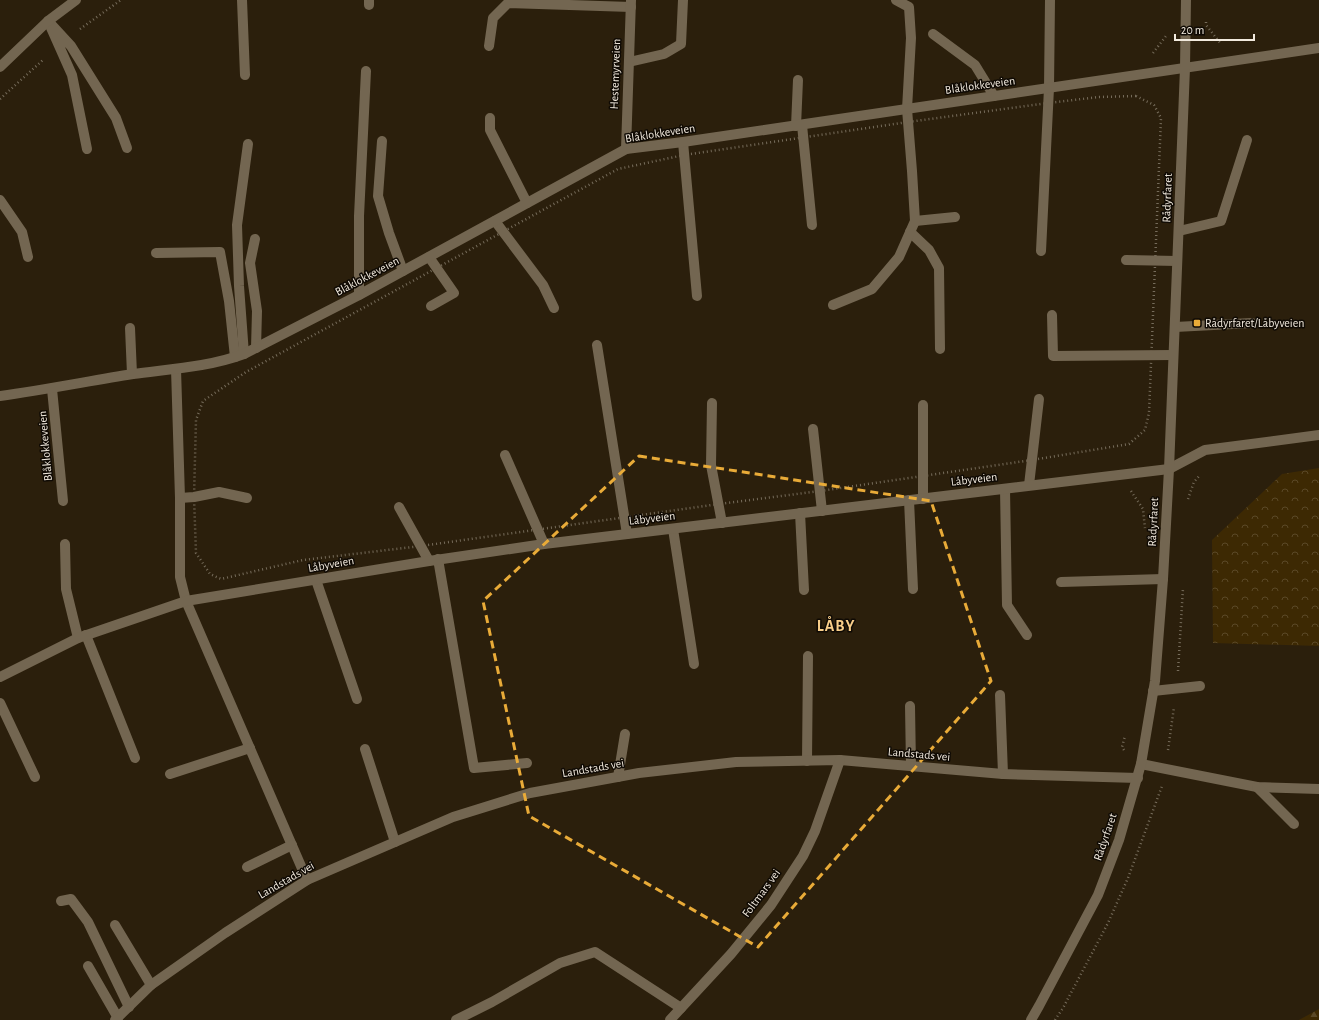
<svg xmlns="http://www.w3.org/2000/svg" width="1319" height="1020" font-family="'Alegreya Sans',sans-serif">
<defs>
<pattern id="forest-firs" width="22" height="20" patternUnits="userSpaceOnUse"><rect width="22" height="20" fill="#3d2903"/><path d="M5 1l3.5 6h-7zM16 11l3.5 6h-7z" fill="#5a4827"/></pattern>
<pattern id="park-crowns" width="20" height="18" patternUnits="userSpaceOnUse"><rect width="20" height="18" fill="#3d2903"/><path d="M2 6a3 3 0 1 1 6 0M12 15a3 3 0 1 1 6 0" fill="none" stroke="#5a4827"/></pattern>
</defs>
<rect width="100%" height="100%" fill="#2b1f0c"/>
<!-- forest -->
<path fill="url(#forest-firs)" d="M1319,1009V1020H1299Z"/>
<!-- park -->
<path fill="url(#park-crowns)" d="M1319,468V646L1213,643L1212,540L1282,474Z"/>
<g fill="none" stroke-linecap="round" stroke-linejoin="round">
<!-- path -->
<g stroke="#766c5b" stroke-width="2.5" stroke-dasharray="1 3" stroke-linecap="butt">
<path d="M1206,22V25L1221,44"/>
<path d="M80,29L121,0"/>
<path d="M1153,53L1166,36"/>
<path d="M1136,96L1154,105L1161,118L1149,413L1145,430L1129,444L1032,460L820,491L719,504L421,546L303,560L221,579L210,574L196,553L194,497L196,420L203,401L246,372L618,169L684,155L908,122L1048,103L1099,97Z"/>
<path d="M0,99L44,59"/>
<path d="M1131,491L1143,509L1145,528"/>
<path d="M1188,499L1194,482L1200,475"/>
<path d="M1178,671L1183,588"/>
<path d="M1124,750L1122,747L1125,736"/>
<path d="M1168,750L1174,707"/>
<path d="M1055,1020L1063,1008L1108,923L1128,878L1162,786"/>
</g>
<!-- service -->
<g stroke="#736651" stroke-width="10">
<path d="M242,0L245,75"/>
<path d="M369,0V5"/>
<path d="M933,34L975,65L994,96"/>
<path d="M489,46L493,18L508,3L631,7"/>
<path d="M629,62L664,54L681,44L683,0"/>
<path d="M490,118V130L527,203"/>
<path d="M802,125L812,225"/>
<path d="M796,126L798,80"/>
<path d="M382,141L378,196L389,233L403,271"/>
<path d="M683,142L697,296"/>
<path d="M87,149L72,75L48,21L71,46L116,118L127,148"/>
<path d="M0,200L22,232L28,257"/>
<path d="M495,221L543,285L554,308"/>
<path d="M915,221L955,217"/>
<path d="M1179,231L1221,221L1247,140"/>
<path d="M910,232L929,250L939,268L940,349"/>
<path d="M255,239L250,263L257,311L256,348"/>
<path d="M1041,251L1049,88L1050,0"/>
<path d="M156,253L220,252L229,301L235,357"/>
<path d="M429,257L454,293L431,306"/>
<path d="M1126,260L1177,261"/>
<path d="M359,295V216L366,71"/>
<path d="M833,305L872,289L899,257L915,221L912,171L907,109L911,38L909,7L896,0"/>
<path d="M1052,315L1053,356L1173,355"/>
<path d="M1175,327L1252,323"/>
<path d="M130,328L132,374"/>
<path d="M597,345L627,534"/>
<path d="M244,354L239,286L237,225L248,144"/>
<path d="M52,389L63,501"/>
<path d="M712,403L711,465L722,523"/>
<path d="M813,429L822,511"/>
<path d="M505,455L544,544"/>
<path d="M1029,485L1039,399"/>
<path d="M1005,489L1007,605L1027,635"/>
<path d="M180,498L194,497L219,492L247,498"/>
<path d="M923,499V405"/>
<path d="M909,500L913,589"/>
<path d="M399,507L429,561"/>
<path d="M800,513L804,590"/>
<path d="M673,529L694,664"/>
<path d="M65,544L66,589L78,638"/>
<path d="M438,559L474,768L527,763"/>
<path d="M316,580L357,699"/>
<path d="M1061,582L1163,579"/>
<path d="M186,601L307,880"/>
<path d="M86,635L135,758"/>
<path d="M1153,691L1200,686"/>
<path d="M1000,695L1003,774"/>
<path d="M0,703L35,777"/>
<path d="M910,706L911,766"/>
<path d="M365,749L395,842"/>
<path d="M807,761L808,656"/>
<path d="M1141,764L1257,787L1319,789"/>
<path d="M170,774L250,748"/>
<path d="M618,777L625,734"/>
<path d="M1257,787L1294,824"/>
<path d="M247,867L292,845"/>
<path d="M61,901L71,899L88,922L129,1007"/>
<path d="M115,925L151,985"/>
<path d="M88,966L118,1018"/>
<path d="M456,1020L492,1002L560,963L595,952L681,1008"/>
</g>
<!-- minor -->
<g stroke="#736651" stroke-width="10">
<path d="M0,67L48,21L76,0"/>
<path d="M626,149L631,0"/>
<path d="M176,369L180,498V577L186,601"/>
<path d="M0,396C44,390 89,381 133,374C170,369 209,367 244,354L359,295L626,149L683,142L1319,48"/>
<path d="M0,677L78,638L186,601L429,561L544,544L1169,469L1205,450L1319,435"/>
<path d="M115,1020L151,985L225,933L307,880L453,817L530,793L639,773L736,762L840,760L1003,774L1138,778"/>
<path d="M670,1020L731,954L771,905L803,856L815,831L840,760"/>
<path d="M1031,1020L1039,1006L1098,895L1119,840L1141,764L1155,681L1163,579L1169,469L1185,68L1186,0"/>
</g>
</g>
<!-- marked area -->
<path fill="none" stroke="#e9ab38" stroke-width="3" stroke-dasharray="8 5" stroke-linejoin="round" d="M639,456L931,501L991,681L758,947L529,816L483,601Z"/>
<!-- markers -->
<rect fill="#e9ab38" stroke="#0f0a04" stroke-width="1.5" x="1193" y="319" width="8" height="8" rx="2"/>
<g text-anchor="middle" dominant-baseline="central" stroke-width="3" stroke-linejoin="round" paint-order="stroke">
<!-- street labels -->
<g font-size="12" fill="#f2eade" stroke="#0f0a04">
<text transform="translate(615 74) rotate(-88)">Hestemyrveien</text>
<text transform="translate(980 85) rotate(-8)">Blåklokkeveien</text>
<text transform="translate(660 133) rotate(-9)">Blåklokkeveien</text>
<text transform="translate(1167 198) rotate(-88)">Rådyrfaret</text>
<text transform="translate(367 276) rotate(-28)">Blåklokkeveien</text>
<text transform="translate(45 446) rotate(-95)">Blåklokkeveien</text>
<text transform="translate(974 479) rotate(-7)">Låbyveien</text>
<text transform="translate(652 518) rotate(-7)">Låbyveien</text>
<text transform="translate(1153 522) rotate(-87)">Rådyrfaret</text>
<text transform="translate(331 564) rotate(-10)">Låbyveien</text>
<text transform="translate(919 754) rotate(5)">Landstads vei</text>
<text transform="translate(593 768) rotate(-10)">Landstads vei</text>
<text transform="translate(1105 837) rotate(-71)">Rådyrfaret</text>
<text transform="translate(286 880) rotate(-30)">Landstads vei</text>
<text transform="translate(761 893) rotate(-54)">Foltmars vei</text>
</g>
<!-- poi labels -->
<g font-size="12" fill="#f2eade" stroke="#0f0a04" text-anchor="start">
<text x="1205" y="323">Rådyrfaret/Låbyveien</text>
</g>
<!-- district labels -->
<g font-size="16" font-weight="bold" letter-spacing="1" fill="#f9ce89" stroke="#0f0a04">
<text x="836" y="626">LÅBY</text>
</g>
</g>
<!-- scale -->
<path d="M1175 34v6h79v-6" fill="none" stroke="#f2eade" stroke-width="2"/>
<text x="1181" y="34" font-size="12" fill="#f2eade" stroke="#0f0a04" stroke-width="3" paint-order="stroke">20 m</text>
</svg>
